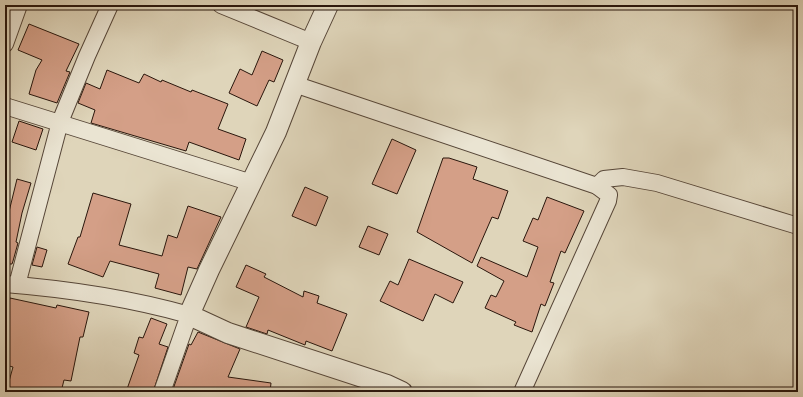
<svg xmlns="http://www.w3.org/2000/svg" width="803" height="397" font-family="'Sorts Mill Goudy',serif">
<rect width="100%" height="100%" fill="#dfd5ba"/>
<filter id="stains"><feTurbulence type="fractalNoise" baseFrequency=".005" numOctaves="4"/><feColorMatrix values="0 0 0 0 .2 0 0 0 0 .09 0 0 0 0 .02 0 0 0 .5 -.17"/></filter>
<radialGradient id="worn" r=".72"><stop offset=".6" stop-color="#630" stop-opacity="0"/><stop offset="1" stop-color="#630" stop-opacity=".3"/></radialGradient>
<!-- building -->
<g fill="#d49f87" stroke="#29160c">
<path d="M29,24L79,44L66,71L70,72L57,103L29,94L36,70L42,60L18,50Z"/>
<path d="M262,51L283,60L274,82L269,80L257,106L229,93L240,69L252,75Z"/>
<path d="M107,70L139,83L144,74L161,82L162,80L191,92L192,90L228,104L218,129L246,139L239,160L189,142L186,151L91,123L95,110L78,103L86,83L100,89Z"/>
<path d="M19,121L43,129L36,150L12,142Z"/>
<path d="M392,139L416,150L397,194L372,184Z"/>
<path d="M443,158H449L477,167L473,179L508,191L498,219L492,217L472,263L417,232Z"/>
<path d="M17,179L31,183L22,213L16,242L18,243L13,261L12,264H5V228Z"/>
<path d="M305,187L328,197L316,226L292,216Z"/>
<path d="M93,193L131,204L119,245L162,256L168,235L177,238L188,206L221,217L197,269L188,267L181,295L155,288L159,274L110,261L103,277L68,264L78,237H80Z"/>
<path d="M547,197L584,211L565,253L561,251L550,282L554,283L545,306L541,304L532,332L514,325L516,322L485,308L491,295L496,297L504,281L477,266L481,257L527,277L538,247L523,241L533,218L538,220Z"/>
<path d="M368,226L388,234L379,255L359,247Z"/>
<path d="M37,247L47,250L42,267L32,265Z"/>
<path d="M409,259L463,282L453,303L435,294L423,321L380,301L390,281L398,285Z"/>
<path d="M246,265L266,274L264,277L303,297L304,291L319,296L317,303L347,314L332,351L306,341L305,345L268,330L267,334L246,327L259,297L236,287Z"/>
<path d="M10,298L56,308L57,305L89,312L83,337H80L71,381L64,380L61,392H6L13,367L5,365V319Z"/>
<path d="M151,318L167,324L159,344L168,347L153,392H126L139,355L134,353L139,337L143,338Z"/>
<path d="M198,332L240,349L228,377L271,383L270,392H172L189,344L191,345Z"/>
</g>
<g fill="none" stroke-linecap="round" stroke-linejoin="round">
<!-- minor casing -->
<g stroke="#564638" stroke-width="18">
<g id="minor">
<path d="M221,5L311,42"/>
<path d="M5,44L19,5"/>
<path d="M294,84L597,186L609,195L608,201L522,392"/>
<path d="M5,106L252,183"/>
<path d="M597,186L604,179L623,177L657,183L798,226"/>
<path d="M5,284C68,289 129,298 189,315L162,392"/>
<path d="M17,285L60,122L87,56L110,5"/>
</g>
</g>
<!-- tertiary casing -->
<g stroke="#564638" stroke-width="22">
<path id="tertiary" d="M328,5L311,42L276,132L209,270L189,315L228,333L387,385L402,392"/>
</g>
<!-- minor -->
<use href="#minor" stroke="#eae4d2" stroke-width="16"/>
<!-- tertiary -->
<use href="#tertiary" stroke="#eae4d2" stroke-width="20"/>
</g>
<!-- margin -->
<rect width="803" height="397" fill="none" stroke="#dfd5ba" stroke-width="20"/>
<rect x="6" y="6" width="791" height="385" fill="none" stroke="#29160c" stroke-width="2"/>
<rect x="10" y="10" width="783" height="377" fill="none" stroke="#29160c"/>
<rect width="100%" height="100%" filter="url(#stains)"/>
<rect width="100%" height="100%" fill="url(#worn)"/>
</svg>
